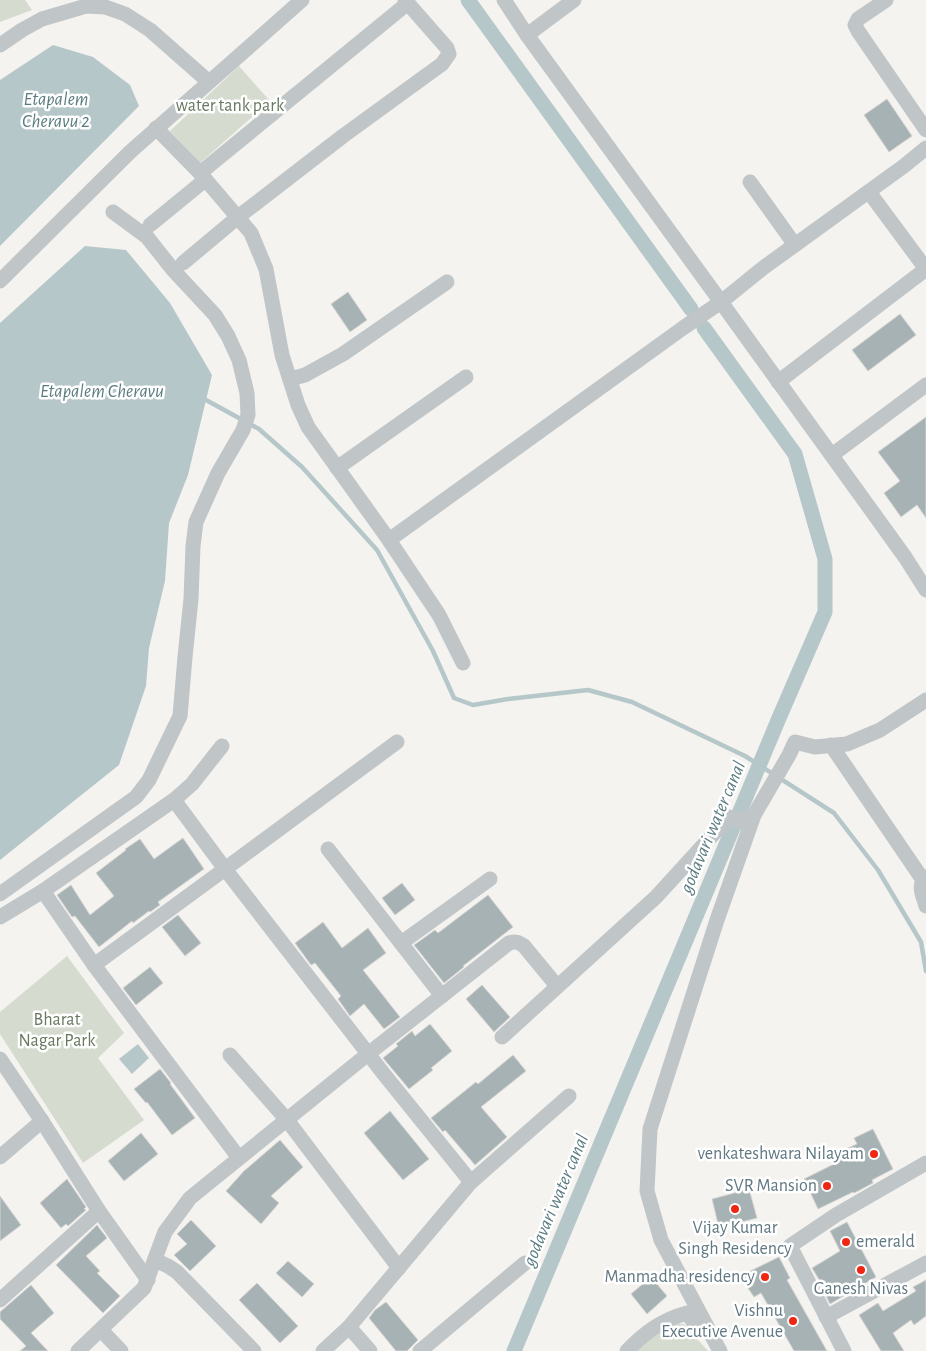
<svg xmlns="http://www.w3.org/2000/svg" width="926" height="1351" font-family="'Alegreya Sans',sans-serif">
<rect width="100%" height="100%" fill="#f4f3ef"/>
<!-- green -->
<g fill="#d6dbd0">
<path d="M0,0H25L32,10L0,22Z"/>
<path d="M239,66L270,101L200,163L170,131Z"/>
<path d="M67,956L124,1033L98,1058L144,1120L83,1163L0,1034V1012Z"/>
<path d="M673,1323L684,1324L708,1351H633Z"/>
</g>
<!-- water -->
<g fill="#b6c7c9">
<path d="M53,45L93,57L130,85L139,106L0,246V80Z"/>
<path d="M85,246L126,250L170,303L212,375L188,475L169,523L165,581L149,648L146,686L119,765L0,860V323Z"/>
<path d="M138,1044L149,1058L132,1074L119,1059Z"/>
</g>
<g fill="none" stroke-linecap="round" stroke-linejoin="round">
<!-- stream -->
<path stroke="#b6c7c9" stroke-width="4.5" d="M206,400L259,429L302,467L377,550L433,651L454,698L473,705L508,699L588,690L632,702L745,756L834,813L878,870L921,942L926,971"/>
<!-- canal -->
<g stroke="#b6c7c9" stroke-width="15">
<path d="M468,0L691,309"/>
<path d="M514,1351L779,718L825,612V559L795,454L704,328"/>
</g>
</g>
<!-- building -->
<g fill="#a7b2b5" stroke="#d5d4d2">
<path d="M887,99L912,136L889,152L864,115Z"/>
<path d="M348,292L367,320L350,332L331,304Z"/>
<path d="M900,314L916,335L868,371L852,350Z"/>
<path d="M926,417V518L917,505L901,517L884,493L900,481L878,452Z"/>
<path d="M183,838L204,869L158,902L160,905L150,912L149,911L133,923L132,921L99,947L75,916L72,917L57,895L71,885L90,915L114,896L96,873L126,850L125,849L140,839L154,859Z"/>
<path d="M402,883L415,900L395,915L382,898Z"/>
<path d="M488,895L513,927L463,966L464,967L444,983L414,945L435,930L438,933Z"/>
<path d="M178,915L201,943L185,956L162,927Z"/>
<path d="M323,922L342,948L368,928L386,953L363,970L400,1017L384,1029L364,1004L350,1016L338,999L341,996L315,963L311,965L295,943Z"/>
<path d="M150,967L163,983L136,1005L123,988Z"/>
<path d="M482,985L510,1017L494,1032L466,999Z"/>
<path d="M430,1024L452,1051L431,1068L433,1070L409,1089L383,1058L398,1046L396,1044L412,1031L415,1036Z"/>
<path d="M513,1055L526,1071L481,1107L507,1137L475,1165L445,1130L443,1132L431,1118L476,1082L478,1084Z"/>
<path d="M160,1069L171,1083L170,1084L195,1118L172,1135L147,1102L146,1103L134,1089Z"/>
<path d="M390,1111L429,1159L403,1180L364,1133Z"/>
<path d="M873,1129L893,1169L872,1180L873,1183L858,1191L854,1193L853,1192L818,1209L804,1179L840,1161L837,1153L857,1144L854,1138Z"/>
<path d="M141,1133L158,1154L124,1181L108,1161Z"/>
<path d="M280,1140L303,1167L271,1196L279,1203L261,1224L226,1191L244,1171Z"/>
<path d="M67,1179L86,1207L84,1209L86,1210L68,1226L66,1224L61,1228L40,1203Z"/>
<path d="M749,1189L757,1218L719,1228L712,1199Z"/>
<path d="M0,1196L21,1225L0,1241Z"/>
<path d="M191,1220L216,1246L190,1271L174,1255L187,1244L177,1234Z"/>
<path d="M847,1222L876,1277L830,1304L821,1286H823L812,1268L840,1251L830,1231Z"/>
<path d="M97,1225L107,1238L86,1256L100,1271L97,1273L120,1296L103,1313L56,1265Z"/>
<path d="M779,1257L790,1278L787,1280L827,1351H794L761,1293L754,1297L740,1276Z"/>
<path d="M288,1261L314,1284L302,1297L276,1273Z"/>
<path d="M651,1277L667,1296L647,1314L631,1294Z"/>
<path d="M926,1280V1316L914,1325L911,1320L893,1333L904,1351H881L859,1315L878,1303L883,1311L916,1291L913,1287Z"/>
<path d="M257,1283L298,1326L280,1343L239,1300Z"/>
<path d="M31,1285L54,1313L31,1333L48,1351H20L26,1346L0,1319V1312Z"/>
<path d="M386,1302L418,1340L407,1351H396L369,1318L375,1310Z"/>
</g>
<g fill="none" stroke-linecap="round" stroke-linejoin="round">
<!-- minor -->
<g stroke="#c0c5c7" stroke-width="15">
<path d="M886,0L858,19L855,25L858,31L926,130"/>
<path d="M527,35L574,0"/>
<path d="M0,45L22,30L42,19L86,6L105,7L125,14L150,30L209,82"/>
<path d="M156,128L200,173L251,233L266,269L282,355L298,405L308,427L389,540L439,615L463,663"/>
<path d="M926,148L904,166L763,268L721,302L905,557L926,590"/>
<path d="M200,173L408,3"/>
<path d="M750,182L795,245"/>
<path d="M869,192L926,269"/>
<path d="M150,225L205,180"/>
<path d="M183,263L238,217L343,136L442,64L449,54L447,48L405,0"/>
<path d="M0,281L130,152L302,0"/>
<path d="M290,379L305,375L343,354L447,282"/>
<path d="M778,382L926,269"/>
<path d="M832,455L926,385"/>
<path d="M337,468L466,377"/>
<path d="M389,540L683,328L721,302L527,35L504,0"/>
<path d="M831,745L923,880"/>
<path d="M174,800L192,784L222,746"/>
<path d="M328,849L442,996"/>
<path d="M926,877C917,885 923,896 926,906"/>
<path d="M43,891L94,965"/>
<path d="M0,894L136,797L149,780L180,716L185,657L191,599L193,546L196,522L218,473L243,430L248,415L247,393L239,360L228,336L215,315L174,271L147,237L113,212"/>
<path d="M0,917L43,891L174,800L225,869L397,742"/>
<path d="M401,943L490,879"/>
<path d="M502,1037L656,897L729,817L742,822L754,815L789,755L795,742L815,747L847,744L880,730L926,700"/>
<path d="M230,1055L287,1120L399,1268"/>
<path d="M0,1059L42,1121L99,1211L148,1280"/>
<path d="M0,1157L42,1121"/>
<path d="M239,1158L94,965L225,869L383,1073L471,1182"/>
<path d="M155,1260L168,1266L177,1272L254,1351"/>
<path d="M0,1300L99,1211"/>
<path d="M826,1317L926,1263"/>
<path d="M349,1327L370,1351"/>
<path d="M101,1330L121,1351"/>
<path d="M78,1351L144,1288L165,1232L190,1198L368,1054L509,943C516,941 518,942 524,946L557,986"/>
<path d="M323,1351L349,1327L471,1182L569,1096"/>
<path d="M420,1351L525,1263"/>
<path d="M627,1351C645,1332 662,1320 687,1313L698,1328"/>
<path d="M720,1351L661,1240L647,1191L650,1129L717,920L754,815"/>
<path d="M844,1351L790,1246L836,1215L926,1163"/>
</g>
</g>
<!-- markers -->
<g fill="#f02613" stroke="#fff" stroke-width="2">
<circle cx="874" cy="1154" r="5"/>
<circle cx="827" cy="1186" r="5"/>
<circle cx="735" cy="1209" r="5"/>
<circle cx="846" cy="1242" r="5"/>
<circle cx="861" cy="1270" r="5"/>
<circle cx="765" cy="1277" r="5"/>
<circle cx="793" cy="1321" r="5"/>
</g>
<g text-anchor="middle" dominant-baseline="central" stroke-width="5" stroke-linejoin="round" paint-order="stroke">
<!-- park labels -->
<g font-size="18" fill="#687960" stroke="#fff">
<text x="230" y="106">water tank park</text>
<text x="57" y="1020">Bharat<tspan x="57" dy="21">Nagar Park</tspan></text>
</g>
<!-- poi labels -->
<g font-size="18" fill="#607882" stroke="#fff" text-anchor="end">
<text x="864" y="1154">venkateshwara Nilayam</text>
<text x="817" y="1186">SVR Mansion</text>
<text x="735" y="1228" text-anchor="middle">Vijay Kumar<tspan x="735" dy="21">Singh Residency</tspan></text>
<text x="856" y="1242" text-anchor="start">emerald</text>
<text x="755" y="1277">Manmadha residency</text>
<text x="861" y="1289" text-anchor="middle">Ganesh Nivas</text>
<text x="783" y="1311">Vishnu<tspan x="783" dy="21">Executive Avenue</tspan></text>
</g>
<!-- water labels -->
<g font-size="19" font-style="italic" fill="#5b7c80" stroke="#fff">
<text x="56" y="99">Etapalem<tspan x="56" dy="22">Cheravu 2</tspan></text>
<text x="102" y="391">Etapalem Cheravu</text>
<text transform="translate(713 827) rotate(-67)">godavari water canal</text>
<text transform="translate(556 1200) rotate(-67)">godavari water canal</text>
</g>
</g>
</svg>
